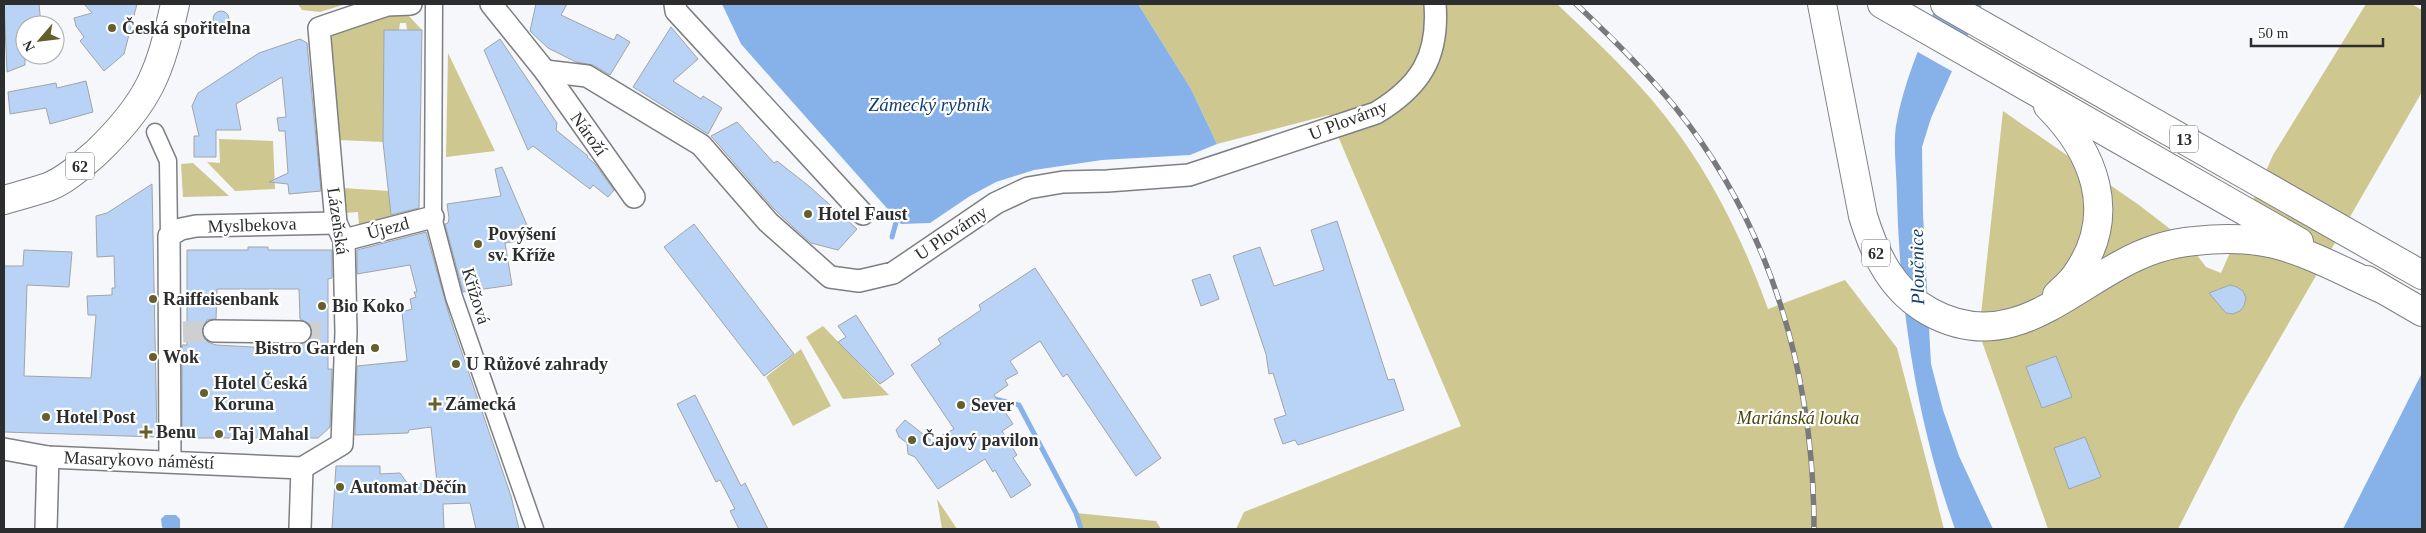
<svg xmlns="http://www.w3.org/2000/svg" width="2426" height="533" font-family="Georgia,serif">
<rect width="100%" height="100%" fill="#f5f7fa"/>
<!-- green -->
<g fill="#cec890">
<path d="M298,4H346L320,12L302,10Z"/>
<path d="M1138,4H1557C1594,39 1633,75 1665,116C1711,174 1743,240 1768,309L1845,280L1897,348L1944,529H1236L1244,512L1461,426L1329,115L1217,144L1191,89Z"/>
<path d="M2366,4H2412L2422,10V92L2238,411L2178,529H2048L1979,333L2003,111L2139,205L2187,242L2206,267L2221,273L2273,155Z"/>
<path d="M388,14L408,15L422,30H407L406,23H400L399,30H384L383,142L338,140L329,40L334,34Z"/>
<path d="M448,53L495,151L446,157Z"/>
<path d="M219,139L273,141L275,189L235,191L207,162L220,163Z"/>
<path d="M193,163L229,196L183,197L181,164Z"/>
<path d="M343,188L389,191L392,219L359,227L358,212L346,213Z"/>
<path d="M823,326L889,395L843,399L806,337Z"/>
<path d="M801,349L831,406L793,426L766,377Z"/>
<path d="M937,499L957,529H942Z"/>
<path d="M1076,513L1156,521L1161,529H1081Z"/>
</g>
<!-- water -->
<g fill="#86b1e9">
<path d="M722,4H1138L1191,89L1217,144L1190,155L1102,160L1034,170L996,182L970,196L930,223L901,224L741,44Z"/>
<path d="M1937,4H1982L1931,118L1922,147L1923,214L1931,364L1943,410L1959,456L1993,529H1955C1917,422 1900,312 1897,198C1897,177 1893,145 1896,126C1903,84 1921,43 1937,4Z"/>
<path d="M2422,373V529H2343Z"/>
<path d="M165,515H176L180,519V528L164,529L162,527L161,519Z"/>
</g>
<!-- pier -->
<path fill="#f5f7fa" d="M1930,15L1970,38L1955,73L1916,51Z"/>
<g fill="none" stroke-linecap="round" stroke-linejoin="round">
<!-- stream -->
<g stroke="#86b1e9" stroke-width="5">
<path d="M892,237L898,215"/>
<path d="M991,398L1019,405L1076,513L1081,529"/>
</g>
</g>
<!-- building -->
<g fill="#b8d3f5" stroke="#a2a4a7" fill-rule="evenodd">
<path d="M4,4H39L41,25H25V65L7,72Z"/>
<path d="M84,4H137L124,54L104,71L80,41L84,37L76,26L74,18L92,13Z"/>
<path d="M536,4H567L561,15L614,40L617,34L630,42L610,75L593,65L576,62L548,48L530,31Z"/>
<circle cx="221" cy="19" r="8"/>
<path d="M671,27L698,59L673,81L701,99L703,96L722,108L708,134L633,87Z"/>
<path d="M384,30H422L419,208L391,215L383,142Z"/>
<path d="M300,39L307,43L321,191L289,194L288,184L269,182L288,173L285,131H279L277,118L286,117L282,77L236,104L241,130H216V157H194V136H199L192,106L198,93L259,53Z"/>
<path d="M500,39L557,123L556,130L588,156L587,157L595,164L614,190L608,197L593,185L590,189L533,146L528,150L484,50Z"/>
<path d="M86,81L93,112L50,124L46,108L10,114L8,92L56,83L57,88Z"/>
<path d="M737,122L774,163L777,161L810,187L857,229L838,250L811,243L793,227L773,208L711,136Z"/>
<path d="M502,167L533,239L505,243L512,285L463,292L445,224L448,223L449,218L447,204L501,196L495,169Z"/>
<path d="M152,184L157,437L4,432V266H23L24,250L72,252L69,287L27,285L24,376L91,378L96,315H88L87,296L112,295V288H115L114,256L97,257L96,216L107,213Z"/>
<path d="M1337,221L1388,380L1394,379L1404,410L1298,445L1295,440L1283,444L1274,419L1286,415L1273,373L1269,374L1266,354L1233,256L1260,247L1274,286L1324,270L1311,230Z"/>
<path d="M694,224L794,354L764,376L664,247Z"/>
<path d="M426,232L450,318L511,496L519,529H476L470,503L443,504L444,529H332L336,466H380V474L400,473L408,484L437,482L431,427L409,430L408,433L355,435L357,366L407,361L402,312L412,309L410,299L416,297L414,292H417L410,265L357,274V250Z"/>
<path d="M248,247H268V250H332V278L328,279V369H332L330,427L318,438H182V345H187V250H248ZM217,289H299L300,319L311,325V338L300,344H270V348L216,345L208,342L203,337L202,330L207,320L216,319Z"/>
<path d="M1035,268L1161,458L1136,476L1067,374L1063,377L1040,341L1010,361L1018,373L1005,380L1008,385L994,395L1013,424L1002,431L1017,455L1013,458L1031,485L1011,498L995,470L993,472L985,459L938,489L915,457L908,454L907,443L899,437L896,430L905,420L932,441L954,429L911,365L941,344L938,339L981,310L979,305Z"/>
<path d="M1210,274L1219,299L1201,306L1192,280Z"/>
<path d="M2230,285L2237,287L2243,291L2246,298L2244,306L2240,311L2233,314L2226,313L2209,293Z"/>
<path d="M856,315L894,374L880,384L838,342L846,337L838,326Z"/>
<path d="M2056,356L2072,397L2042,408L2026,367Z"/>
<path d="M695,395L741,486L745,483L768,529H739L730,511L735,509L720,480L716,482L677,404Z"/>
<path d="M2085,437L2101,477L2069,489L2054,448Z"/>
</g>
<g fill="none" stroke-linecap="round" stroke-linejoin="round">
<!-- minor-tunnel -->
<g stroke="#cdcfd1" stroke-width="21" stroke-dasharray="21 11" stroke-linecap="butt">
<path d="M183,332L214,331"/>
<path d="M300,332H327"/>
</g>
<!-- pedestrian casing -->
<g stroke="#7d7f82" stroke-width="19">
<g id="pedestrian">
<path d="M434,4L433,217L454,297L535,529"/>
<path d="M155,132L168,161L169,236"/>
</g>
</g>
<!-- minor casing -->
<g stroke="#7d7f82" stroke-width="24">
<g id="minor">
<path d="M491,4L545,71L634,197"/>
<path d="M675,4L676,11L863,214"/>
<path d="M545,71L587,76L701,145L768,222L830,277L859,281L893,273L996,203L1028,188L1063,182L1107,181L1189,175L1376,113C1421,86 1439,56 1435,4"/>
<path d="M344,240L433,217"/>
<path d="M214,331L300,332"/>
<path d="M4,449L48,457L302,468L342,444L346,332L344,240L336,223L319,28L387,5L411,4"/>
<path d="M170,461L169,236L181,229L196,226L336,223"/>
<path d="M46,529L48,457"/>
<path d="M300,529L302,468"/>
</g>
</g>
<!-- primary casing -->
<g stroke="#7d7f82" stroke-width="30">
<g id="primary">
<path d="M1822,4L1863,216C1875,255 1892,291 1930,312C2005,353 2059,298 2120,265C2143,252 2169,243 2195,241C2221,238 2249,238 2274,244C2311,253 2348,274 2382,289"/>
<path d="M1882,4L2299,242"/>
<path d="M1945,4L2422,275"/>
<path d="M2048,106C2094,152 2118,213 2078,272C2073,281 2064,288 2057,295"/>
<path d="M4,200C18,196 33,192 48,187C66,180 82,165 97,152C149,102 160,73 175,4"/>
<path d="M2367,280L2422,312"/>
</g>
</g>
<!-- pedestrian -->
<use href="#pedestrian" stroke="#fff" stroke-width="16"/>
<!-- minor -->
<use href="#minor" stroke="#fff" stroke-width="21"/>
<!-- primary -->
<use href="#primary" stroke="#fff" stroke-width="28"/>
<!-- rail casing -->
<g stroke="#787a7c" stroke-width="5.5">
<path id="rail" d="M1576,4C1611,37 1645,70 1675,107C1772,227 1814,377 1814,529"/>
</g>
<!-- rail -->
<use href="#rail" stroke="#fff" stroke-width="4" stroke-dasharray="11" stroke-linecap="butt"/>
</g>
<!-- markers -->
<g fill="#655f2c" stroke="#fff" stroke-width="2">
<circle cx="112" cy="28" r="5"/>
<circle cx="808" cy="214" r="5"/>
<circle cx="478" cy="244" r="5"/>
<circle cx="153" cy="299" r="5"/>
<circle cx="322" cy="306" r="5"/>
<circle cx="375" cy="348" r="5"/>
<circle cx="153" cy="357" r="5"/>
<circle cx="456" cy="364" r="5"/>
<circle cx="204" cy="393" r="5"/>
<path d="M432.5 396.5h5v5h5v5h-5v5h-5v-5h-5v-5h5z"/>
<circle cx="961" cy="405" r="5"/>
<circle cx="46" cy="417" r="5"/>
<path d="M143.5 424.5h5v5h5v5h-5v5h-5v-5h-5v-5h5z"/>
<circle cx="219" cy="434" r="5"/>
<circle cx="912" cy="440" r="5"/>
<circle cx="340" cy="487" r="5"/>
</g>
<g text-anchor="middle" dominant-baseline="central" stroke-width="4.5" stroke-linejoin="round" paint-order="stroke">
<!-- shield labels -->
<g fill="#fff" stroke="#6b6c6d" stroke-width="1">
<rect x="2170" y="125.5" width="28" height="27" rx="4"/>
<rect x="66" y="152.5" width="28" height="27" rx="4"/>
<rect x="1862" y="239.5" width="28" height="27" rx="4"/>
</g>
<g font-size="16" font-weight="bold" fill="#2c2d2e">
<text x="2184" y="139">13</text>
<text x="80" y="166">62</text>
<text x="1876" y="253">62</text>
</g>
<!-- poi labels -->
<g font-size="18" font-weight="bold" fill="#2c2d2e" stroke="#fff" text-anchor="start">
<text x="122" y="28">Česká spořitelna</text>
<text x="818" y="214">Hotel Faust</text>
<text x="488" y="234">Povýšení<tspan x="488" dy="21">sv. Kříže</tspan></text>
<text x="163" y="299">Raiffeisenbank</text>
<text x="332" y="306">Bio Koko</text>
<text x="365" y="348" text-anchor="end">Bistro Garden</text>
<text x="163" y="357">Wok</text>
<text x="466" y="364">U Růžové zahrady</text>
<text x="214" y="383">Hotel Česká<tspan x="214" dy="21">Koruna</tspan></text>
<text x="445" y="404">Zámecká</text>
<text x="971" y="405">Sever</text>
<text x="56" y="417">Hotel Post</text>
<text x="156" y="432">Benu</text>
<text x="229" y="434">Taj Mahal</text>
<text x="922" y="440">Čajový pavilon</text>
<text x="350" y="487">Automat Děčín</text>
</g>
<!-- street labels -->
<g font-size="18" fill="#2c2d2e" stroke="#fff">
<text transform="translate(1348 120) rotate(-21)">U Plovárny</text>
<text transform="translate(589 134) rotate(54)">Nároží</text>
<text transform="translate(338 221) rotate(82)">Lázeňská</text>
<text transform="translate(252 225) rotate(-2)">Myslbekova</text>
<text transform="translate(388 228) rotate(-15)">Újezd</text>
<text transform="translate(951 233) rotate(-34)">U Plovárny</text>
<text transform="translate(476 296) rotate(73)">Křížová</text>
<text transform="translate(139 460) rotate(2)">Masarykovo náměstí</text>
</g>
<!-- park labels -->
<g font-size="18" font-style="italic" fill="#4a4409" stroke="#fff">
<text x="1798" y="418">Mariánská louka</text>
</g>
<!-- water labels -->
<g font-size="19" font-style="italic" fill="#133e70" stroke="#fff">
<text x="929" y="104">Zámecký rybník</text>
<text transform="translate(1917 267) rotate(-91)">Ploučnice</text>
</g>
</g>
<!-- border -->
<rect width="2426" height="533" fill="none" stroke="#2c2d2e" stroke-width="10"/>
<!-- north arrow -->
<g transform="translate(40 40) rotate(242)"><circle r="24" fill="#ffffff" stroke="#ababab"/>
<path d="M0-4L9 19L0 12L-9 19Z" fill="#655f2c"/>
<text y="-8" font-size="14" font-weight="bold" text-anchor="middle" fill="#2c2d2e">N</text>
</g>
<!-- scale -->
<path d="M2251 38v8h132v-8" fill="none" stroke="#2c2d2e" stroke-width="2.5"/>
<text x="2258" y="38" font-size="15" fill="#2c2d2e" stroke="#ffffff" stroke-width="4" paint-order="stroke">50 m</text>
</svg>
